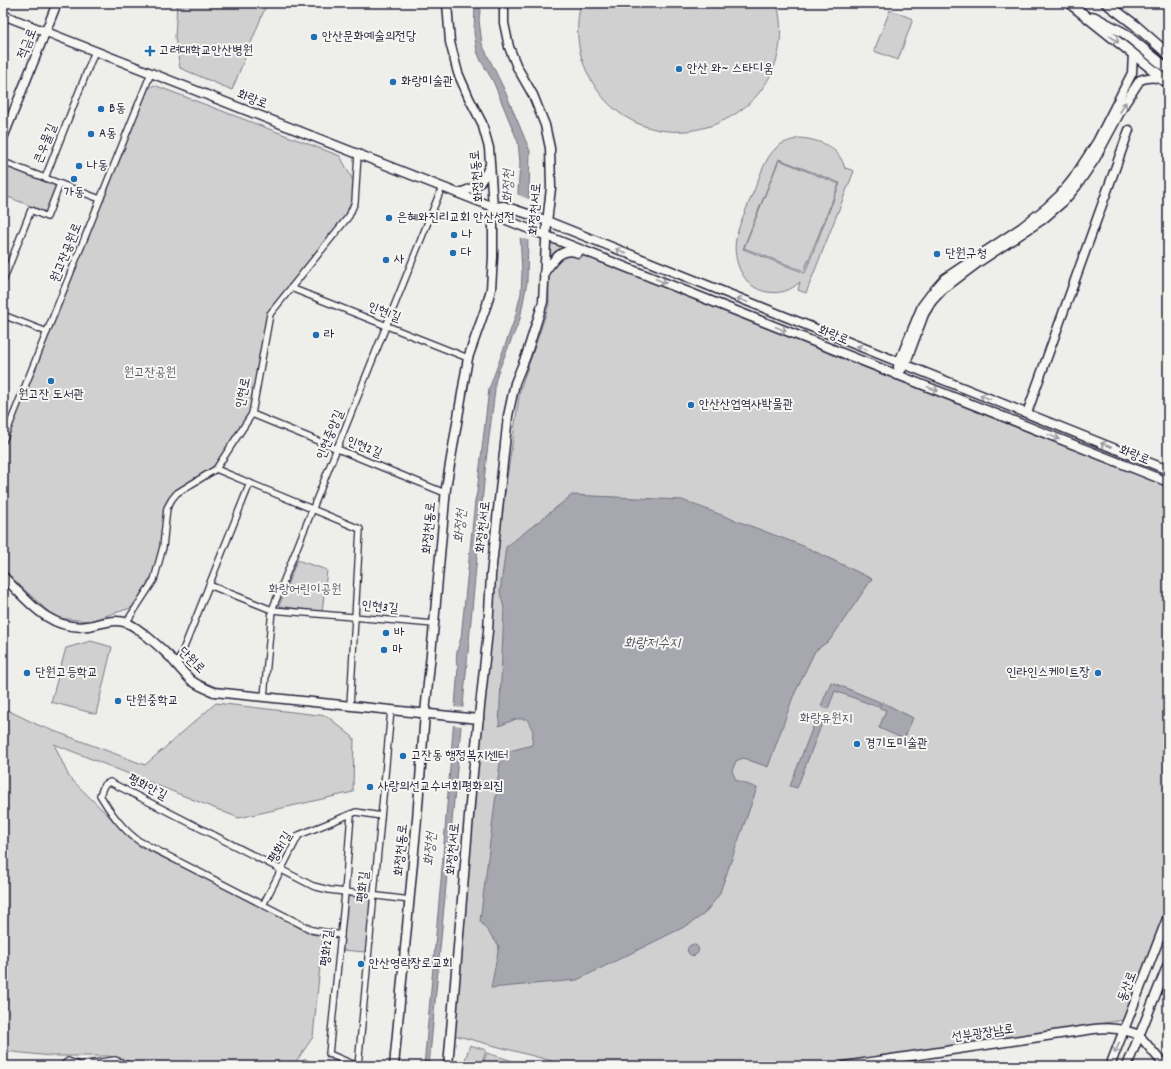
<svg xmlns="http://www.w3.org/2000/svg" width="1171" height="1069" font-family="Dekko,'Poor Story',sans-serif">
<rect width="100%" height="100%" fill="#eeeeeb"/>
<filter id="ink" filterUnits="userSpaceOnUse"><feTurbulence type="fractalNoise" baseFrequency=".025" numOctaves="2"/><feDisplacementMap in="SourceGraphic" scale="8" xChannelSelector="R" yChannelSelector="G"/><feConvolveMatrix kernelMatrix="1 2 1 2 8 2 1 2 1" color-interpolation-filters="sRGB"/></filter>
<g filter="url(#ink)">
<!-- green -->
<g fill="#d0d0d1" stroke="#797986" fill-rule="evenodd">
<path d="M177,3H267L232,90L180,68L175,37Z"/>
<path d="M581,3H777C807,124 641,183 588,74C577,52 575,27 581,3Z"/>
<path d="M890,10L913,19L898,60L874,51Z"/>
<path d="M154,85L340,156L355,184L354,213L344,224L273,313L255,408L217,469L179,492L168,508L166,550L158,569L148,583L134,607L89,621L58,618L51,614L3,570V445L147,90Z"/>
<path d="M800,138C820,140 840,147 845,169L846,168L854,171L806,293L798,290L800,282C790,291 780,294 767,292C743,288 732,260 736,239C739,223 747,208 753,193C760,177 764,159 777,147C783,142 792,140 800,138ZM779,159L840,183L805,273L743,249Z"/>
<path d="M779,160L839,184L804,271L744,248Z"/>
<path d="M8,167L56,185L46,212L3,195V180Z"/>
<path d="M548,232L1168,481V908L1124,1020L822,1066H551L552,1061L454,1035L498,539L520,390L549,305Z"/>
<path d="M297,560L327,570L322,612L279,606Z"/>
<path d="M91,641L112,647L96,714L51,702L66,648Z"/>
<path d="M216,703L327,716L354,738L353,792L239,818L54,744L69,777L139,846L229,890L311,934L323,936L313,1037L293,1066H135L109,1056H51L3,1051V708L38,725L145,765Z"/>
<path d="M347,896L371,898L366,952L342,950Z"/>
<path d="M470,1045L486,1050L481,1066H463Z"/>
<path d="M487,1053L529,1066H482Z"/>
<path d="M305,1059L321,1066H300Z"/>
</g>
<!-- water -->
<g fill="#a7a7af" stroke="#727281">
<path d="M475,3H481L479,20L482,44L504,89L530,151L527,282L520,319L498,372L495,383V390L486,461L429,1066H424L441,880L458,668C454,659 458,647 461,638L475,501L477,492L489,389L515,318L521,293L522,273L518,192L520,163L518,142L493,81L481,61L477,51L474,33Z"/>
<path d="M572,495L682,500L806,547L872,579L830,640L815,651L793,697L768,767L743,758L736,761L732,771L736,780L757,788L719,895L704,914L690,924L577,980L491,988L499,946L480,921L500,763L507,758L506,752L532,745L533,731L527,719H516L499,726L504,608L500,592L506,547Z"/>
<path d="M831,682L880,702L878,707L835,691L828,709L821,706Z"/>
<path d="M882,702L913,718L904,739L879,728L886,710L879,708Z"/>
<path d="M817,716L824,718L797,788L790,786Z"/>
<circle cx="693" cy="950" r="5.5"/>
</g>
<!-- pier -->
<g fill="#eeeeeb">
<path d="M516,194L531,200L530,241L518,237Z"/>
<path d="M453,707L465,708L463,726L452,725Z"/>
</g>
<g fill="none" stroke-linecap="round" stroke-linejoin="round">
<!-- street casing -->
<g stroke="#22223b" stroke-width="8">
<g id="street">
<path d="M3,162L100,199"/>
<path d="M45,178L95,51"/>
<path d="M3,281L31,210L47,217L60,184"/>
<path d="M291,288L468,358"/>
<path d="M3,315L47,332"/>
<path d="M252,414L445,493"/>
<path d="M3,441L151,73"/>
<path d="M216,469L360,529L350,706"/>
<path d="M209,585L272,610L434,624"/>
<path d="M126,623L154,580L163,547L167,508L172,499L177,493L216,469L252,414L270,314L349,216L355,202L358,154"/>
<path d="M177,665L250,483"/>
<path d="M264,697L272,610L442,187"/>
<path d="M351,814L345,893L329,1054L357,1066"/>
<path d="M263,905L299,835L356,812L381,816"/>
<path d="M341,935L312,930L139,841C124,831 109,811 100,795L104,785L110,782L313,886L329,890L410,900"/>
<path d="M62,1066L68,1061L79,1065L115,1060L131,1066"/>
<path d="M358,1066L391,710"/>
</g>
</g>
<!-- secondary casing -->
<g stroke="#22223b" stroke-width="11">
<g id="secondary">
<path d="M3,15L493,207L504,219L1168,482"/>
<path d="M3,138L57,3"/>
<path d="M459,193C477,187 481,185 489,167"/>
<path d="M493,207L504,206L537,217L1168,470"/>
<path d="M544,273C553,261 561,246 578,253"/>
<path d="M898,367L899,362L922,306L931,294L945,278L1022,227L1046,208L1060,195L1073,179L1097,142L1132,73L1133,54"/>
<path d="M897,375L905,365L924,314L932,301L943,289L979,262L1042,220L1064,201L1076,187L1095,159L1125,103L1140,80C1149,77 1156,76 1164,81"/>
<path d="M1027,413L1129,130"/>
<path d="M3,576C27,600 50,632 88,626C100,624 115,618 127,623C138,627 161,648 170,657C177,665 184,674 192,681C199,686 207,689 214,692L479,719"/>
<path d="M1139,1035L1165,1066"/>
<path d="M394,1066L417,819L425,713L434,624L446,488L468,358L487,304L491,289L493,257V207L489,148L482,123L469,98L458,73L450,42L447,3"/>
<path d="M448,1066L471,792L488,631L491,575L508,416L515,383L526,356L543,302L547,222L551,188L550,148L545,125L533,95L517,67L509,47L504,23V3"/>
<path d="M844,1066L1094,1029C1111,1027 1123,1029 1139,1035"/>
<path d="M1110,1066L1168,916"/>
<path d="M1127,1066L1168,964"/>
</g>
</g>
<!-- primary casing -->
<g stroke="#22223b" stroke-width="12">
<g id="primary">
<path d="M1106,3L1135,25L1168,54"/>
<path d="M1073,6L1162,77L1168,83"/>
<path d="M1094,17L1124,33L1168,69"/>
</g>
</g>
<!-- street -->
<use href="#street" stroke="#f6f6f2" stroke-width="5.5"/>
<!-- secondary -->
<use href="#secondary" stroke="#f6f6f2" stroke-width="8"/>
<!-- primary -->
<use href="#primary" stroke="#f6f6f2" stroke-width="9"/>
<!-- rail casing -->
<g stroke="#22223b" stroke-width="3.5">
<path id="rail" d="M1160,3L1168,9"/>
</g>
<!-- rail -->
<use href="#rail" stroke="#f6f6f2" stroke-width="2" stroke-dasharray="6" stroke-linecap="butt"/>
</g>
<!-- one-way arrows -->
<defs><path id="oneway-shaft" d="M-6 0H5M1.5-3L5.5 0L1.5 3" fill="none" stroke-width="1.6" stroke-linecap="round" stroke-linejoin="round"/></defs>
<g stroke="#9797a0">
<use href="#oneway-shaft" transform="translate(1114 39) rotate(38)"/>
<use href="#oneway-shaft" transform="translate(1123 107) rotate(-61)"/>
<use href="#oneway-shaft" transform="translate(621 251) rotate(-158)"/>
<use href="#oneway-shaft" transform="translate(661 281) rotate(22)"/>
<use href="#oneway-shaft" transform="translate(742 300) rotate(-158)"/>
<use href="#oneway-shaft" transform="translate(781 329) rotate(22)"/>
<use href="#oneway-shaft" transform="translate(862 348) rotate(-158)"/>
<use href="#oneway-shaft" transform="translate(933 389) rotate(22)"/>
<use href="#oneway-shaft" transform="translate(985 397) rotate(-158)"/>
<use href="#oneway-shaft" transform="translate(1054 437) rotate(22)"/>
<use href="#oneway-shaft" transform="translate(1106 445) rotate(-158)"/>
<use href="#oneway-shaft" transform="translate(1117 1048) rotate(112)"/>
</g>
</g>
<!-- markers -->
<g fill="#1f6fb2" stroke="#f6f6f2" stroke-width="1.5">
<circle cx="314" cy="37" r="4"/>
<path d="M148 45h4v4h4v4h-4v4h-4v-4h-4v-4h4z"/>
<circle cx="679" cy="69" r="4"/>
<circle cx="393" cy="82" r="4"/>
<circle cx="101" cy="109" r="4"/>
<circle cx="91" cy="134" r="4"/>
<circle cx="79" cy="166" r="4"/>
<circle cx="74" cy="179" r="4"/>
<circle cx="389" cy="218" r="4"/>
<circle cx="454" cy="235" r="4"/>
<circle cx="453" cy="253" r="4"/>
<circle cx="937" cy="254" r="4"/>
<circle cx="386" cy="260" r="4"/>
<circle cx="316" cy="335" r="4"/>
<circle cx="51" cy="381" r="4"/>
<circle cx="691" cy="405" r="4"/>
<circle cx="386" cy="633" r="4"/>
<circle cx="384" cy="650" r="4"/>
<circle cx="27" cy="673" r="4"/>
<circle cx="1098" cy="673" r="4"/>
<circle cx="118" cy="701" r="4"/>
<circle cx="857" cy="744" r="4"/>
<circle cx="403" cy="756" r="4"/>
<circle cx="370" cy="787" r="4"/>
<circle cx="361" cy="964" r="4"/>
</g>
<g text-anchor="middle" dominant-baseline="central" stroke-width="4" stroke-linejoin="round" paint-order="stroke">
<!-- poi labels -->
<g font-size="13" fill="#22223b" stroke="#f6f6f2" text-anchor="start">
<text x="322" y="37">안산문화예술의전당</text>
<text x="159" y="51">고려대학교안산병원</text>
<text x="687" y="69">안산 와~ 스타디움</text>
<text x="401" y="82">화랑미술관</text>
<text x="109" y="109">B동</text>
<text x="99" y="134">A동</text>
<text x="87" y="166">나동</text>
<text x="74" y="193" text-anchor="middle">가동</text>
<text x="397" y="218">은혜와진리교회 안산성전</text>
<text x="462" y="235">나</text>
<text x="461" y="253">다</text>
<text x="945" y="254">단원구청</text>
<text x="394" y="260">사</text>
<text x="324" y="335">라</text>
<text x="51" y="395" text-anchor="middle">원고잔 도서관</text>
<text x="699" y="405">안산산업역사박물관</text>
<text x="394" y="633">바</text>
<text x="392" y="650">마</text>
<text x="35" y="673">단원고등학교</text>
<text x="1090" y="673" text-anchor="end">인라인스케이트장</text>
<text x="126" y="701">단원중학교</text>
<text x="865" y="744">경기도미술관</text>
<text x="411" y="756">고잔동 행정복지센터</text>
<text x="378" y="787">사랑의선교수녀회평화의집</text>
<text x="369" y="964">안산영락장로교회</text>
</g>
<!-- street labels -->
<g font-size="13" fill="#22223b" stroke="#f6f6f2">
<text transform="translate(28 44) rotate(-68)">적금로</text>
<text transform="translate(252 100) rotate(21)">화랑로</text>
<text transform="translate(46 144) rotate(-68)">큰우물길</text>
<text transform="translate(478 176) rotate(-95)">화정천동로</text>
<text transform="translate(536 209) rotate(-86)">화정천서로</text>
<text transform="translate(67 253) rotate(-68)">원고잔공원로</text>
<text transform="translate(384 313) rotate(21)">인현1길</text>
<text transform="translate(833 336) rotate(22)">화랑로</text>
<text transform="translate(244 393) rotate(-78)">인현로</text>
<text transform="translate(331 435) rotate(-68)">인현중앙길</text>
<text transform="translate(364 448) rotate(22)">인현2길</text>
<text transform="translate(1134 456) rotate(22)">화랑로</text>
<text transform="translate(484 527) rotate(-84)">화정천서로</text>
<text transform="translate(430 528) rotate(-85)">화정천동로</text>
<text transform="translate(380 608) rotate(5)">인현3길</text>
<text transform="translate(191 661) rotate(44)">단원로</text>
<text transform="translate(147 788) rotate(27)">평화안길</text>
<text transform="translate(281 848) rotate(-59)">평화1길</text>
<text transform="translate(454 849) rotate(-85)">화정천서로</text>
<text transform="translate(402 850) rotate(-85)">화정천동로</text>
<text transform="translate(364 887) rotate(-85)">평화길</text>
<text transform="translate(328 948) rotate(-84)">평화2길</text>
<text transform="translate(1128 987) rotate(-69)">동산로</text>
<text transform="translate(983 1034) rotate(-8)">선부광장남로</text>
</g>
<!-- park labels -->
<g font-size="13" fill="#565668" stroke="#f6f6f2">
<text x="150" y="373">원고잔공원</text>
<text x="305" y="590">화랑어린이공원</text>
<text x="826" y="719">화랑유원지</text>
</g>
<!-- water labels -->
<g font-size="14" font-style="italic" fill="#575769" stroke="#f6f6f2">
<text transform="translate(509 186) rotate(-89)">화정천</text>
<text transform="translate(461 526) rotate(-85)">화정천</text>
<text x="652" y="644">화랑저수지</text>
<text transform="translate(431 849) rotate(-85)">화정천</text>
</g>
</g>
<!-- margin -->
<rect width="1171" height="1069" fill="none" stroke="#f6f6f2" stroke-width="16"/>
<rect x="8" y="8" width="1155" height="1053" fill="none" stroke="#22223b" stroke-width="1.5" filter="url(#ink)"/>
</svg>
